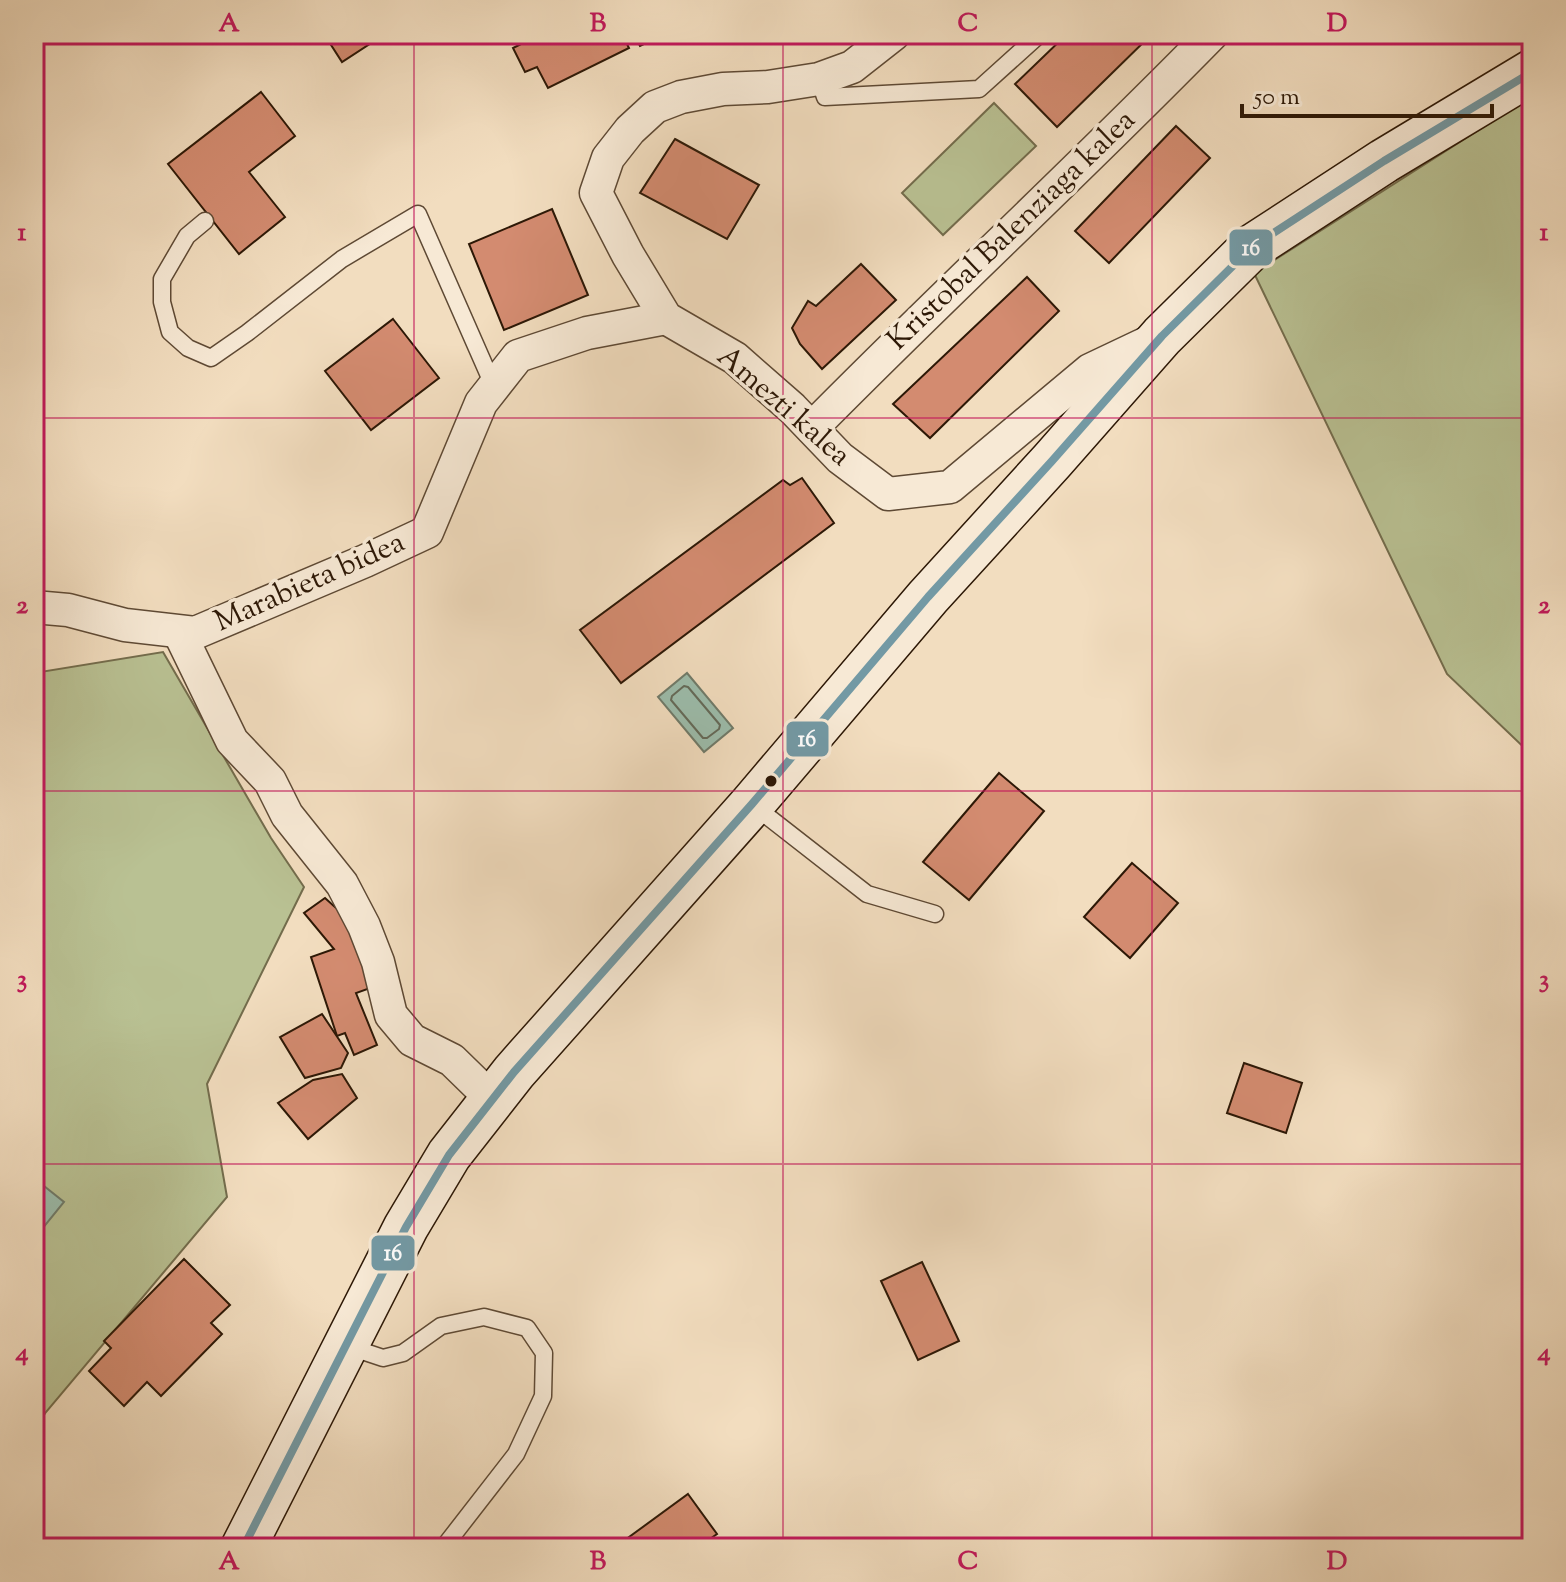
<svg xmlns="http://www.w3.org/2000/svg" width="1566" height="1582" font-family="'Sorts Mill Goudy',serif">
<rect width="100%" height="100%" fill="#f2ddbf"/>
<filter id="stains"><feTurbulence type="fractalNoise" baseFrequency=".0025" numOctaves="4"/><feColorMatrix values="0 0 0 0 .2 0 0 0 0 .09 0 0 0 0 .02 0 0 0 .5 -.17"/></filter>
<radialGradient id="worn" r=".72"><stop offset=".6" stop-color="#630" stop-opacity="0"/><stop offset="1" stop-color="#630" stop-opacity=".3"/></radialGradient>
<!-- green -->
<g fill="#b9c193" stroke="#736c4c" stroke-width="2">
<path d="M1532,96V755L1447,674L1254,273Z"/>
<path d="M994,103L1036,146L943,235L902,193Z"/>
<path d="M163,652L271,838L304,887L207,1084L227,1197L46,1412L34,1430V673Z"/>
</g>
<!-- water -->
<g fill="#9cbdac" stroke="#707b6a" stroke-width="2">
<path d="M687,673L733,728L704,752L658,697Z"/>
<path d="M39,1182L64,1202L34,1239V1189Z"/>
</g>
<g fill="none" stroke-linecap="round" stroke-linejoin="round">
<!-- shore -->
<path stroke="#646a59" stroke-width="2" d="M684,686L688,687L720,725L719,729L707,738H703L671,700L672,696Z"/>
</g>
<!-- building -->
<g fill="#d38b70" stroke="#2d1806" stroke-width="2">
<path d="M324,34H385L342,62Z"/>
<path d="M541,34H622L629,48L548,88L537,67L525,72L513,48Z"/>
<path d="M634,34H665L640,46Z"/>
<path d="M1067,34H1152L1057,127L1015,84Z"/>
<path d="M261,92L295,136L249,172L285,217L239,254L168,164Z"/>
<path d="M1176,126L1210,158L1109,263L1075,231Z"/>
<path d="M675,139L759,185L727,239L640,193Z"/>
<path d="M552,209L588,295L504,330L469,244Z"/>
<path d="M861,264L896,300L822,369L800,344L792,328L808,301L816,306Z"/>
<path d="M1027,277L1059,311L930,438L893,404Z"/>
<path d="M393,319L439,378L371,430L325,371Z"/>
<path d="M802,478L834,523L621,683L580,630L783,480L790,485Z"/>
<path d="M999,773L1044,811L969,900L923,862Z"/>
<path d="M1132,863L1178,903L1130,958L1084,917Z"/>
<path d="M325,898L346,917L376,986L356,993L377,1045L354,1055L345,1033L337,1036L311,957L334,949L304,913Z"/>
<path d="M322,1014L348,1053L341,1068L305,1078L280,1037Z"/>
<path d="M1244,1063L1302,1083L1286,1133L1227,1113Z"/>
<path d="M342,1074L357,1098L308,1139L278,1103L313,1080Z"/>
<path d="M184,1259L230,1305L211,1323L222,1334L161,1396L147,1382L124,1406L89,1371L111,1348L104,1341Z"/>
<path d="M922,1262L959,1341L918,1360L881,1281Z"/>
<path d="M688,1494L717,1534L697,1548H614Z"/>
</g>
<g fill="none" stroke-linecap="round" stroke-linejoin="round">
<!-- lane casing -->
<g stroke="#5e4934" stroke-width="19">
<g id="lane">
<path d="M819,79L825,97L979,89L1040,34"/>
<path d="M205,221L187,236L162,279V302L170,332L188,348L211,358L247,333L342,259L418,214L494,387"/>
<path d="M753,805L867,894L935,914"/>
<path d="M347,1346L383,1358L403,1353L441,1326L484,1317L527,1328L544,1353L543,1396L516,1454L443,1548"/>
</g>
</g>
<!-- street casing -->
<g stroke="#5e4934" stroke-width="35">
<g id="street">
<path d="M894,34L852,67L819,79L768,87L723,89L681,97L655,107L630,130L608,158L596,193L628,255L666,318L735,358L792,408L840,458L888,494L950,487L1090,370L1149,342"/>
<path d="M812,428C943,295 1081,168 1212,34"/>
<path d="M34,607L68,610L125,625L195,633L365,561L427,532L481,403L518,356L587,333L666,318"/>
<path d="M179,632L232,741L270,781L287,815L342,884L364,926L378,962L391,1015L412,1040L452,1060L492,1099"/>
</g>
</g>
<!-- secondary casing -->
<g stroke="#2d1806" stroke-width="47">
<path id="secondary" d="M243,1548L406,1227L449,1155L514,1072L752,804L928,597L1052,461L1162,336L1252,247L1384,161L1532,72"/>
</g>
<!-- lane -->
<use href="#lane" stroke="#f7e9d5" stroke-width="16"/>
<!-- street -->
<use href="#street" stroke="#f7e9d5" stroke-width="32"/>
<!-- secondary -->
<use href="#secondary" stroke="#f7e9d5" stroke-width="44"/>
<!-- bus-1 casing -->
<g stroke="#f7e9d5" stroke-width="14">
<path id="bus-1" d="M243,1548L406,1227L449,1155L514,1072L752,804L928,597L1052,461L1162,336L1252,247L1384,161L1532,72"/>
</g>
<!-- bus-1 -->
<use href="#bus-1" stroke="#7399a4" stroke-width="8"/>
</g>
<!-- grid -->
<path fill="none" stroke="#c2185b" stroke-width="2" stroke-opacity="0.55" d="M414,34V1548M783,34V1548M1152,34V1548M34,418H1532M34,791H1532M34,1164H1532"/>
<!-- markers -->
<circle fill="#2d1806" stroke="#f7e9d5" stroke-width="3" cx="771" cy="781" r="7"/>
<g text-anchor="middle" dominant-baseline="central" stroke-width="7" stroke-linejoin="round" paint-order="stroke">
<!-- street labels -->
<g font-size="30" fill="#2d1806" stroke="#f7e9d5">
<text transform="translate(1012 231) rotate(-44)">Kristobal Balenziaga kalea</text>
<text transform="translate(783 407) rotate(41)">Amezti kalea</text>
<text transform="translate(310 583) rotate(-24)">Marabieta bidea</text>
</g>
</g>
<g stroke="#f7e9d5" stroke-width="3">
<rect x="1228" y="228" width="46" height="39" rx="8" fill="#7399a4"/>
<rect x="785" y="720" width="45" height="38" rx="8" fill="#7399a4"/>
<rect x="370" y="1234" width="46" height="38" rx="8" fill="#7399a4"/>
</g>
<g font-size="22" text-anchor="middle" font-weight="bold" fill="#fff">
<text x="1251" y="255">16</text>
<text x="807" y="746">16</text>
<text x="393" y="1260">16</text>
</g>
<!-- margin -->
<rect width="1566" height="1582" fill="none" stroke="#f2ddbf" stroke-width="88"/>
<!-- scale -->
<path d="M1242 104v12h250v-12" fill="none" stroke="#2d1806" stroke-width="4"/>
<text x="1254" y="104" font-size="24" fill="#2d1806" stroke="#f7e9d5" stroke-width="6" paint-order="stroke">50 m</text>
<rect x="44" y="44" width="1478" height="1494" fill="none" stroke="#c2185b" stroke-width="3"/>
<g font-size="26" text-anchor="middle" font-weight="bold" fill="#c2185b">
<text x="229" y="31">A</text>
<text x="598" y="31">B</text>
<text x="968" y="31">C</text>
<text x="1337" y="31">D</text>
<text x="22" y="240">1</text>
<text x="1544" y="240">1</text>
<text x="22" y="613">2</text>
<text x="1544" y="613">2</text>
<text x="22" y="987">3</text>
<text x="1544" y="987">3</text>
<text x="22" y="1360">4</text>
<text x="1544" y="1360">4</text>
<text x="229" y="1569">A</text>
<text x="598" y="1569">B</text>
<text x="968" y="1569">C</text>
<text x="1337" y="1569">D</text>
</g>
<rect width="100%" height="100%" filter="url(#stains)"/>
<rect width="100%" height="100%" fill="url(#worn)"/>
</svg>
